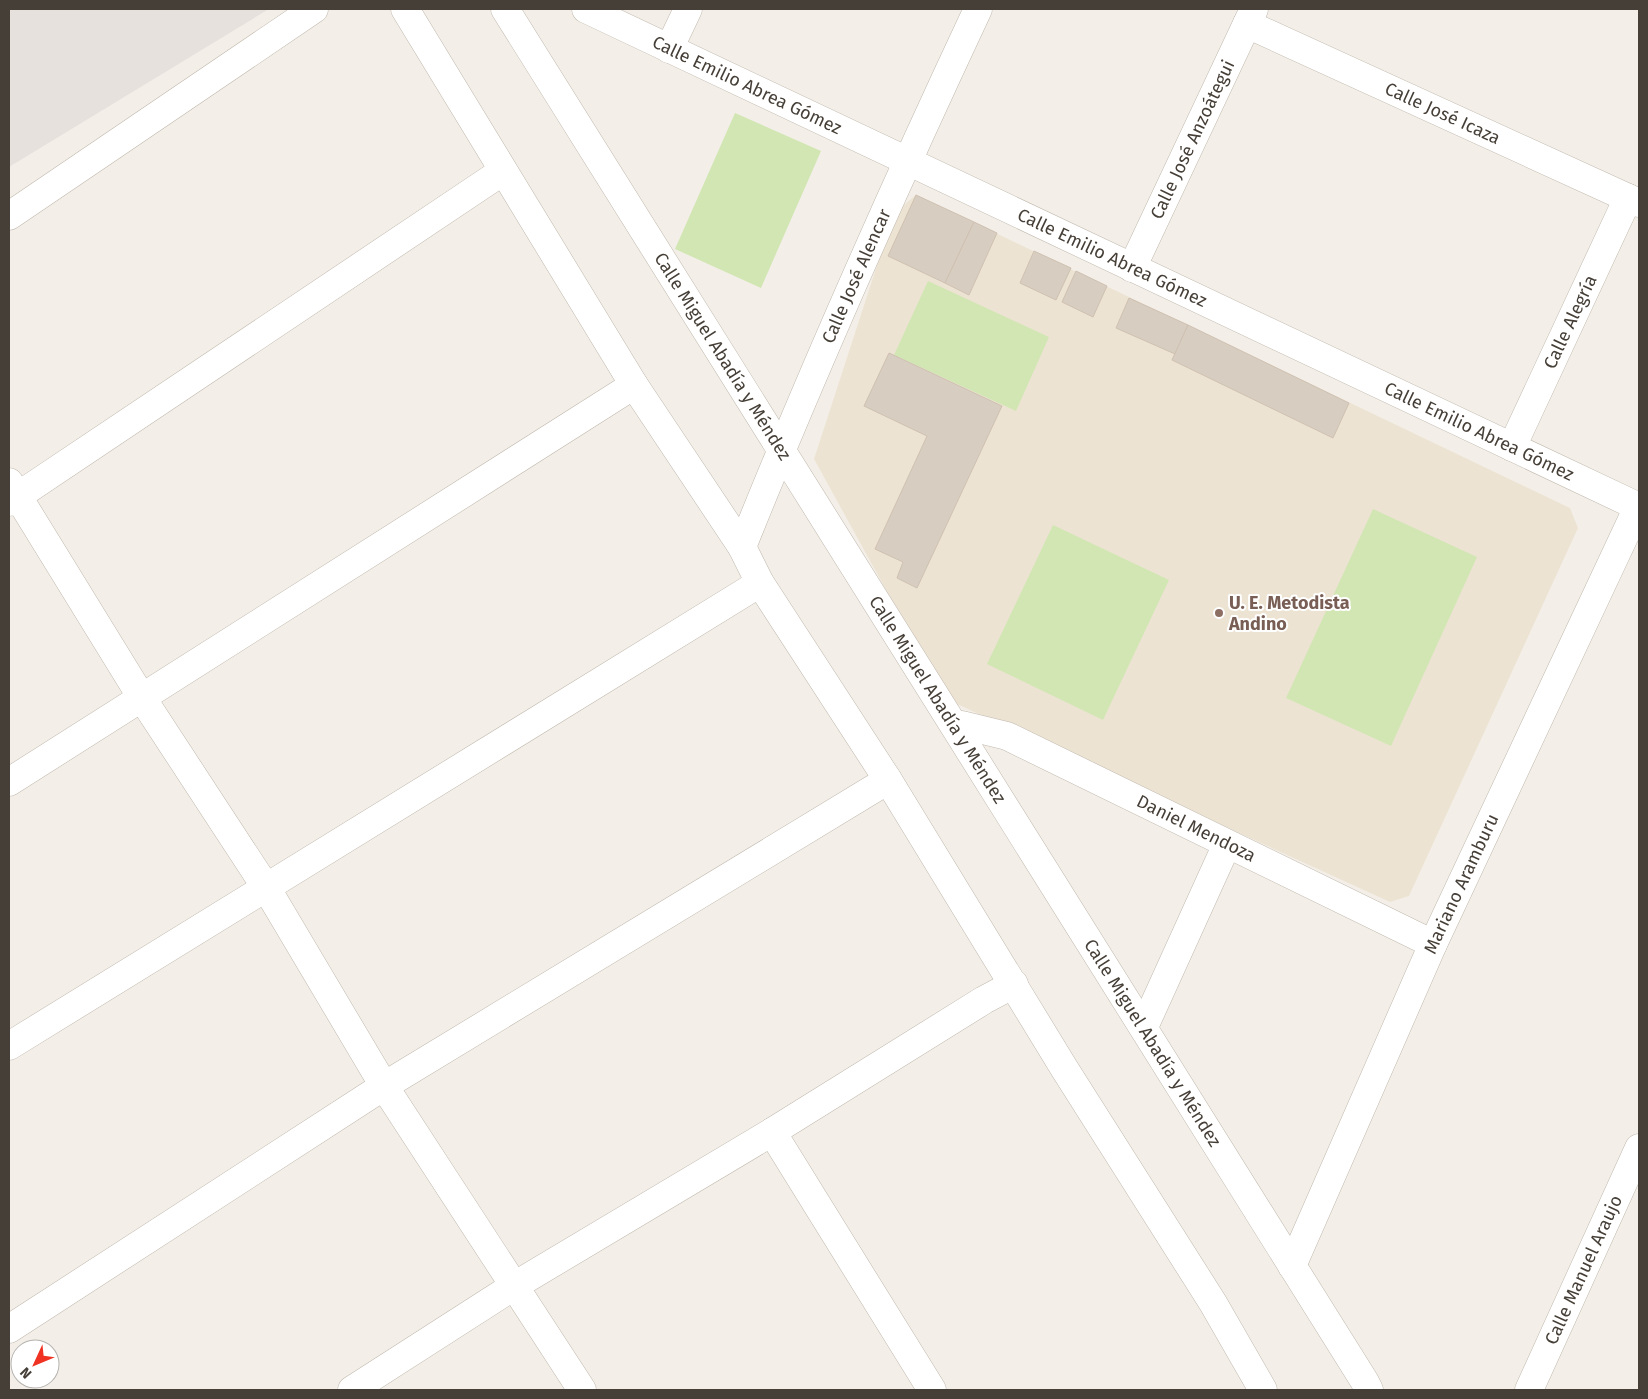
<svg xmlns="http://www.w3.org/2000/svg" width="1648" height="1399" font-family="'Fira Sans',sans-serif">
<rect width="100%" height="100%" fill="#f3efe8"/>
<!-- industrial -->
<path fill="#e6e1dd" d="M9,9H269L9,167Z"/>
<!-- education -->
<path fill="#ece3d3" d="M916,195L1570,508L1578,528L1409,896L1390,902L946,699L814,459L894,213Z"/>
<!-- green -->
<g fill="#d2e6b3">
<path d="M735,113L821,151L761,288L675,249Z"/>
<path d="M928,281L1049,337L1016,411L894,355Z"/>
<path d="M1373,509L1477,557L1391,746L1286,698Z"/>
<path d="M1053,525L1169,580L1103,720L987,664Z"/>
</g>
<!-- building -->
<g fill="#d7cdc1" stroke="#cfc1b1">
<path d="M916,195L974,222L945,283L888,256Z"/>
<path d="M974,222L997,233L969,295L945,283Z"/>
<path d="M1034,251L1071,268L1056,300L1020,283Z"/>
<path d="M1076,271L1107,286L1093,317L1062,302Z"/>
<path d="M1129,298L1188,325L1175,354L1116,328Z"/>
<path d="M1188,325L1349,403L1333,438L1172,360Z"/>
<path d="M889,353L1002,406L917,588L897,578L903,562L875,549L927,436L864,406Z"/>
</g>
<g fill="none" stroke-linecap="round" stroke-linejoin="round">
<!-- minor casing -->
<g stroke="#c1b9ae" stroke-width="29">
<g id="minor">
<path d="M405,9L634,385L742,547L760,583L888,780L1064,1068L1213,1303L1263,1390"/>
<path id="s1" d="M505,9L1365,1382L1369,1390"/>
<path id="s2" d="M586,9L1639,507"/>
<path id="s3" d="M1247,24L1639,203"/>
<path d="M669,49L688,9"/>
<path d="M9,216L314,9"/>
<path id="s4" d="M1132,268L1254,9"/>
<path id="s5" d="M1512,447L1628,198"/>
<path d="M9,482L142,698L267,889L384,1086L582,1390"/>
<path d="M9,502L503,171"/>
<path id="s6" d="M742,547C815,365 895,186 978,9"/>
<path id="s7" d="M955,726L962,725L1007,736L1433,944"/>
<path d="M9,782L634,385"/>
<path d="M1144,1027L1227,844"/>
<path d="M9,1046L760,583"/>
<path d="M772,1132L932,1390"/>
<path id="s8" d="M1292,1266L1433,944L1638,507"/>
<path d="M9,1329L384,1086L888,780"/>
<path d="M352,1390L514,1286L772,1132L984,1000L1014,984"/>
<path id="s9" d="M1529,1390L1639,1148"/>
</g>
</g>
<!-- minor -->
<use href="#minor" stroke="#fff" stroke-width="28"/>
</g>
<!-- markers -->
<circle fill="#8d6e63" stroke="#fff" stroke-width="2" cx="1219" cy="613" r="5"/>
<g text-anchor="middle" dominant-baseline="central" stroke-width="4" stroke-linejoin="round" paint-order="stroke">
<!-- street labels -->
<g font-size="18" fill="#463f37" stroke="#fff">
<text stroke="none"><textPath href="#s2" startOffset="178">Calle Emilio Abrea Gómez</textPath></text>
<text stroke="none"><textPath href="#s3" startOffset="215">Calle José Icaza</textPath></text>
<text stroke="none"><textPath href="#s4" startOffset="142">Calle José Anzoátegui</textPath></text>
<text stroke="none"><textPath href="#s2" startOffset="582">Calle Emilio Abrea Gómez</textPath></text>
<text stroke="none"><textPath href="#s6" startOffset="294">Calle José Alencar</textPath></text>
<text stroke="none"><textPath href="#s5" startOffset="138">Calle Alegría</textPath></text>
<text stroke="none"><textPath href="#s1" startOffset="410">Calle Miguel Abadía y Méndez</textPath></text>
<text stroke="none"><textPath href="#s2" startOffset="988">Calle Emilio Abrea Gómez</textPath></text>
<text stroke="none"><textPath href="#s1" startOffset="815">Calle Miguel Abadía y Méndez</textPath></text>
<text stroke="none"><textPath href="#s7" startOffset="264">Daniel Mendoza</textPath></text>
<text stroke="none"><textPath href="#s8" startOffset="418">Mariano Aramburu</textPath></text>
<text stroke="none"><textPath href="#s1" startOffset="1220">Calle Miguel Abadía y Méndez</textPath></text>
<text stroke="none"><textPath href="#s9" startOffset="132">Calle Manuel Araujo</textPath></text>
</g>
<!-- education labels -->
<g font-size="18" font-weight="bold" fill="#785e54" stroke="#fff" text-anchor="start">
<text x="1229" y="603">U. E. Metodista<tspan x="1229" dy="21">Andino</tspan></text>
</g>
</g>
<!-- border -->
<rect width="1648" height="1399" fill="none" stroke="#463f37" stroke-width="20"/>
<!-- north arrow -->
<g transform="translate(35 1364) rotate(226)"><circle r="24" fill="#ffffff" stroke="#b5b2af"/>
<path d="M0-4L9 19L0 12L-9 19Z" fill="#f03222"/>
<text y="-8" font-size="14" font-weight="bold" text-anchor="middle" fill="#463f37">N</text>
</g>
</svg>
